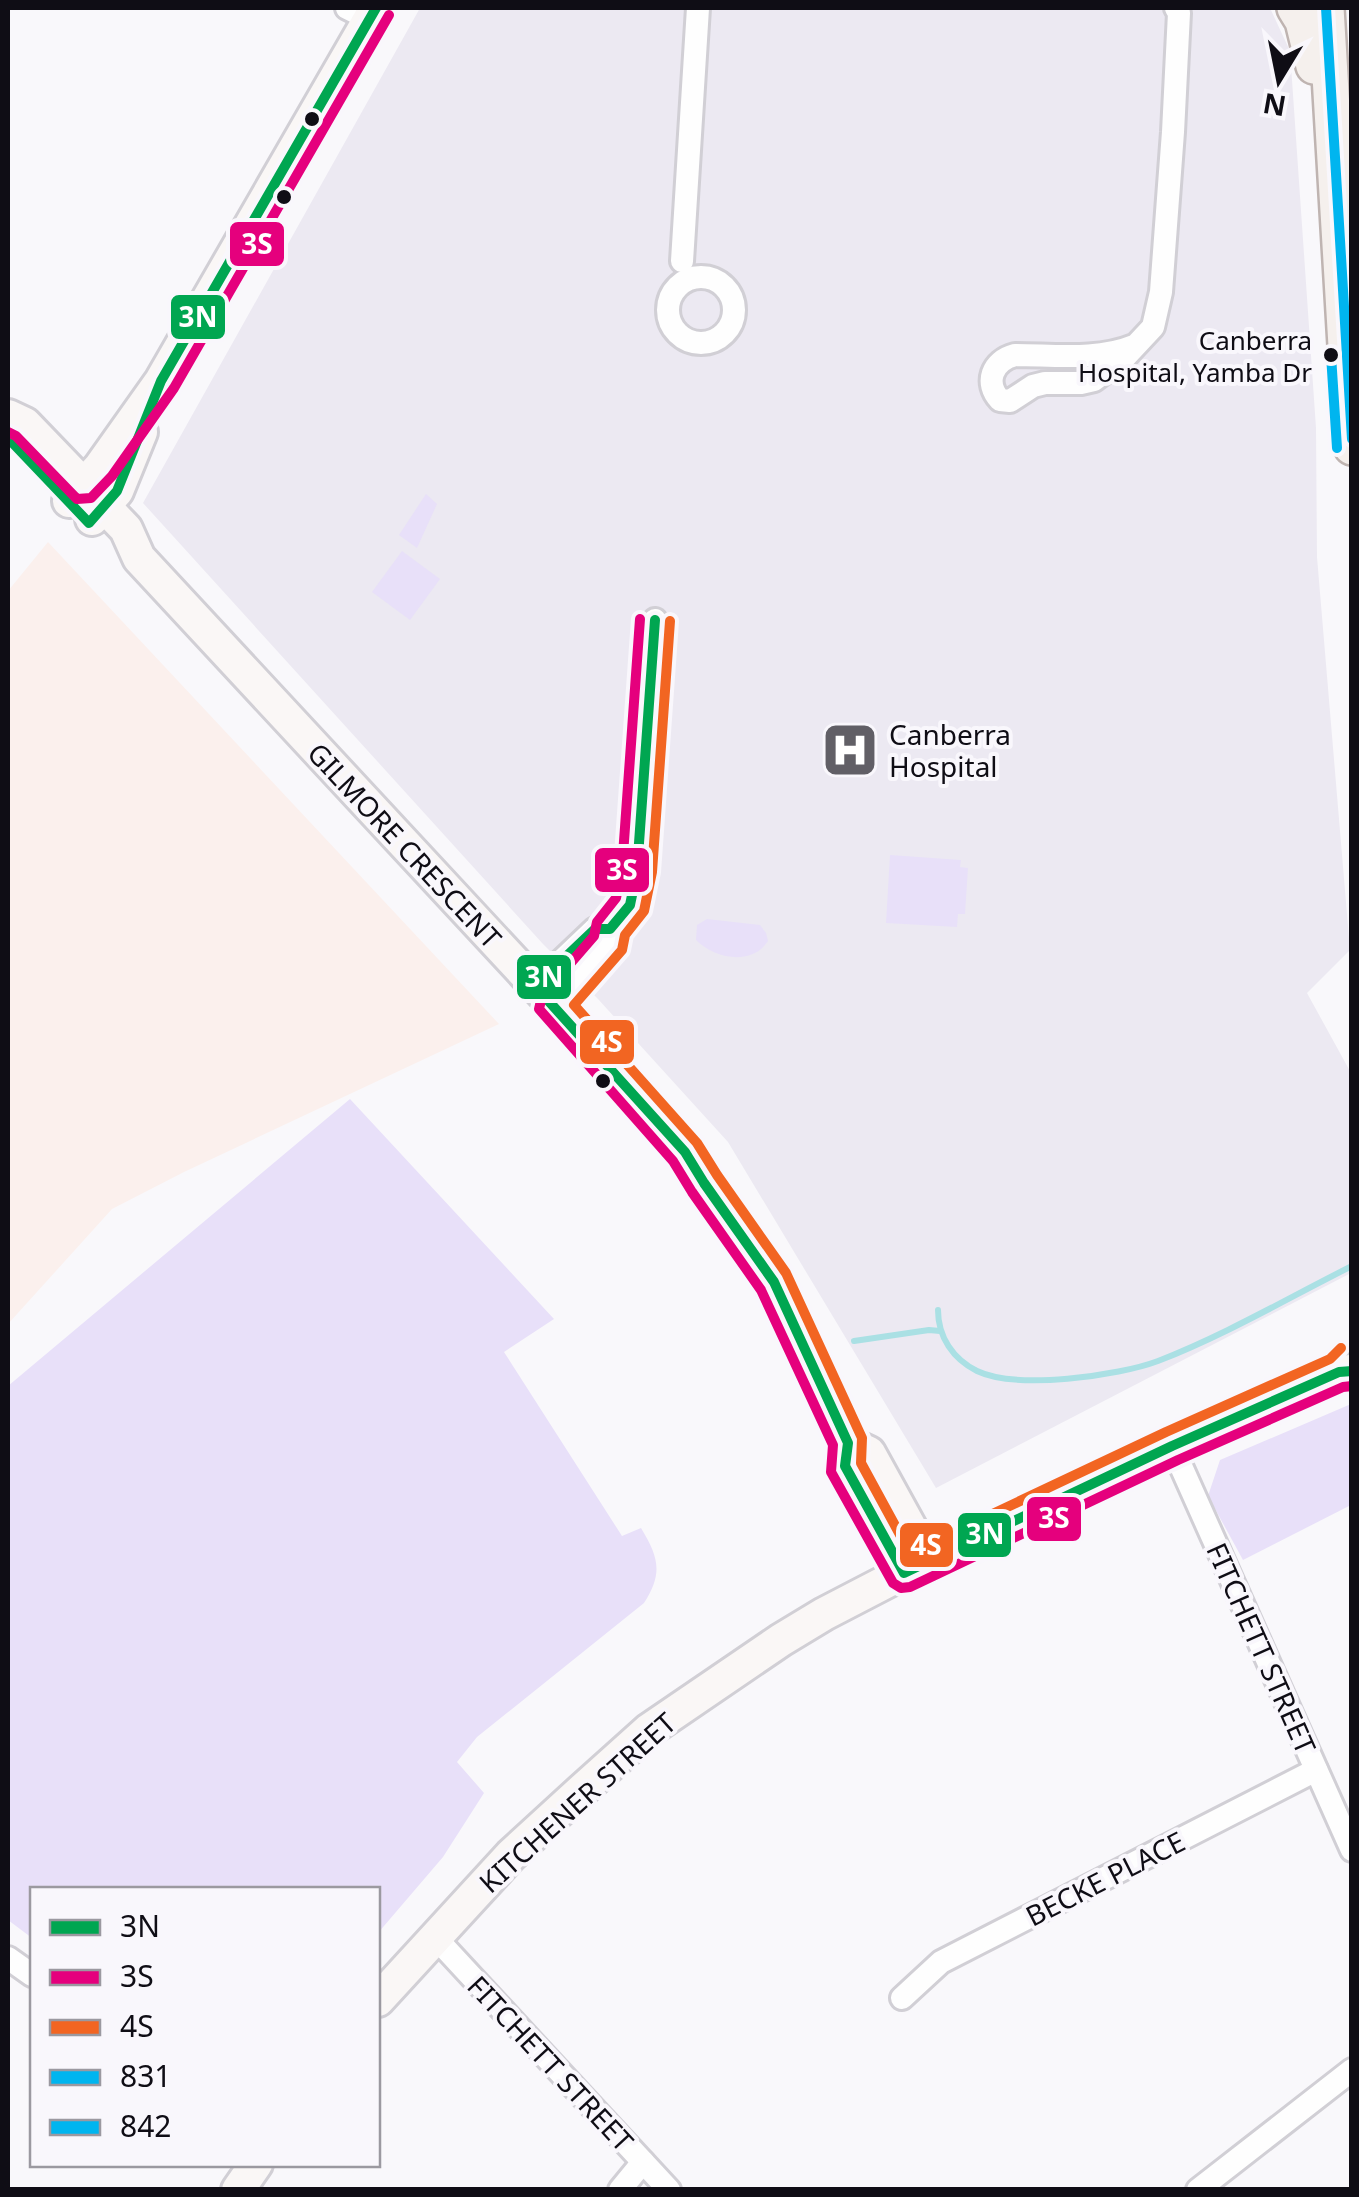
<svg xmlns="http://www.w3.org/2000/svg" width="1359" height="2197" font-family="'Noto Sans',sans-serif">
<rect width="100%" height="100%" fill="#f9f8fb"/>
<!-- built -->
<path fill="#ece9f2" d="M420,8H1270L1290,51L1316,428L1317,557L1350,950L1307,993L1351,1073V1273L936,1488L728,1142L598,999L543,944L143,503Z"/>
<!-- education -->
<path fill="#fbf0ed" d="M48,542L499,1024L184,1172L112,1209L8,1324V591Z"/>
<!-- green -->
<g fill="#e8e0f9">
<path d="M426,494L437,504L417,548L399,535Z"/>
<path d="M402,551L440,579L410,620L372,592Z"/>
<path d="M890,855L961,860L960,867L968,868L965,914H958L957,927L886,923Z"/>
<path d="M707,919L760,925L766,933L768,941C752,966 715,959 696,940L697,925Z"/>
<path d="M350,1099L554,1319L504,1352L622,1536L641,1528C659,1558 663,1573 644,1603L477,1737L457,1762L484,1793L443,1857L378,1933V1890H32V1938L8,1920V1386Z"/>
<path d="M1351,1404V1505L1243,1560L1208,1496L1220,1460Z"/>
</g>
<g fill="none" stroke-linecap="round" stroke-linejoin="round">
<!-- stream -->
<g stroke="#aae0e4" stroke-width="6">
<path d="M938,1310C938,1337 953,1359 977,1371C1017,1390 1118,1376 1158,1361C1225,1335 1288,1298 1352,1266"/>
<path d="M854,1341L929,1330L940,1331"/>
</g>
<!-- street casing -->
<g stroke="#d1cfd5" stroke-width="28">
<g id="street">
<path d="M347,8L371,20"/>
<path d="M682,261L698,8"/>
<circle cx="701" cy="310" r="33"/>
<path d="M1134,346C1098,361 1053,355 1015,355C992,361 984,383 1000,400L1010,401L1033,386L1045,383H1081L1094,380L1125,357L1153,327L1161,292L1173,132L1179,13L1176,8"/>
<path d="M535,986L595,929H610"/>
<path d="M554,1005L609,942L610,929L630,905L637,871L655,620"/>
<path d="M1172,1446L1352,1850"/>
<path d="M434,1936L669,2190"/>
<path d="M8,1958L32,1975"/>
<path d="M902,1998L941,1962L1316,1770"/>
<path d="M620,2190L643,2162"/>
<path d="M1198,2190L1352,2070"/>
</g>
</g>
<!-- secondary casing -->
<g stroke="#d1cfd5" stroke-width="38">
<g id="secondary">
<path d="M8,416L25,424L126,529L139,558L554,1005L685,1152L704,1183L774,1282L848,1443L845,1466L904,1573"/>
<path d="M69,501L100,467L161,381L376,8"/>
<path d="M92,519L117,491L141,432"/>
<path d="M848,1443L869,1453L928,1560"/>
<path d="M378,2000L511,1855L582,1790L649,1730L781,1640L824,1614L928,1560L1172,1446L1339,1372L1352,1371"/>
<path d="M238,2190L256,2164"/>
</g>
</g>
<!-- primary casing -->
<g stroke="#bfb4b1" stroke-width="40">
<g id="primary">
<path d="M1295,8L1303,21L1314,66"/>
<path d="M1326,8L1352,447"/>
</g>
</g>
<!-- street -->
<use href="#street" stroke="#fefefe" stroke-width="22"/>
<!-- secondary -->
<use href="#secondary" stroke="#faf7f6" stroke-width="32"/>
<!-- primary -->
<use href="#primary" stroke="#f5f0ed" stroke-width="35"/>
<!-- bus-1 casing -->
<g stroke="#f9f7fc" stroke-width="18">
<g id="bus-1">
<path d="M8,433L10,440L89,523L117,491L161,381L376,8"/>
<path d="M655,620L637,871L630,905L610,929H595L535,986L685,1152L704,1183L774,1282L848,1443L845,1466L904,1573L1172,1446L1339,1372L1352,1371"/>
</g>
</g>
<!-- bus-2 casing -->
<g stroke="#f9f7fc" stroke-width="18">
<g id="bus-2">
<path d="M8,432L16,436L77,499L91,498L112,476L174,388L389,15"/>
<path d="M640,619L622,869L616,898L597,922L594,936L542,996L539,1009L673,1161L692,1192L761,1290L833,1445L831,1472L893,1583L901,1588L910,1587L1178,1460L1343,1387L1352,1386"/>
</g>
</g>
<!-- bus-3 casing -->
<g stroke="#f9f7fc" stroke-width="18">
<path id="bus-3" d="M670,621L652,872L644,911L625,935L622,950L574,1005L697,1143L717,1175L786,1273L862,1438L861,1463L910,1553L1166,1432L1330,1359L1341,1348"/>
</g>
<!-- bus-4 casing -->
<g stroke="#f9f7fc" stroke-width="18">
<path id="bus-4" d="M1326,8L1352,439"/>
</g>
<!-- bus-5 casing -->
<g stroke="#f9f7fc" stroke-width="18">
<path id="bus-5" d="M1331,355L1337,448"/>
</g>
<!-- bus-1 -->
<use href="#bus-1" stroke="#00a651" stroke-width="10"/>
<!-- bus-2 -->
<use href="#bus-2" stroke="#e5007d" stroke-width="10"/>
<!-- bus-3 -->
<use href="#bus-3" stroke="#f26522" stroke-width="10"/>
<!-- bus-4 -->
<use href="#bus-4" stroke="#00b5ef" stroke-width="10"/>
<!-- bus-5 -->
<use href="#bus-5" stroke="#00b5ef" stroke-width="10"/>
</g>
<!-- icons -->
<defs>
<g id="hospital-square" transform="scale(2.875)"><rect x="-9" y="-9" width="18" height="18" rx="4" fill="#615f66" stroke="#f9f7fc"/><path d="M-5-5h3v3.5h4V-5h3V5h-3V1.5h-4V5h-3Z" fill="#fff"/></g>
</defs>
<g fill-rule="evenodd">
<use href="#hospital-square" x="850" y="750"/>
</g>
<!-- markers -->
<g fill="#0f0d15" stroke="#f9f7fc" stroke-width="4">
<circle cx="312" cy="119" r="9"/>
<circle cx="284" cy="197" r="9"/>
<circle cx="1331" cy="355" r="9"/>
<circle cx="603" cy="1081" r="9"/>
</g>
<g text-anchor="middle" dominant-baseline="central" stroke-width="8" stroke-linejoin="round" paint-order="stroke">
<!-- bus labels -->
<g font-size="26" fill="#0f0d15" stroke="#f9f7fc" text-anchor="end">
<text x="1312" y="340">Canberra<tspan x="1312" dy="32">Hospital, Yamba Dr</tspan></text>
</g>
<!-- poi labels -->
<g font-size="28" fill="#0f0d15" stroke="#f9f7fc" text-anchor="start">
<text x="889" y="734">Canberra<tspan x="889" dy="32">Hospital</tspan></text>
</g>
<!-- street labels -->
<g font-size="28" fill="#0f0d15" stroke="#f9f7fc">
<text transform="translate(405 845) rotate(47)">GILMORE CRESCENT</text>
<text transform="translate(1262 1648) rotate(66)">FITCHETT STREET</text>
<text transform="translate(577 1802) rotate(-42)">KITCHENER STREET</text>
<text transform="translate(1105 1878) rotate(-27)">BECKE PLACE</text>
<text transform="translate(551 2063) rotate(47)">FITCHETT STREET</text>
</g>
</g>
<g stroke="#f9f7fc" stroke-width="4">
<rect x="228" y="220" width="58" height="48" rx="10" fill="#e5007d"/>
<rect x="169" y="293" width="58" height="48" rx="10" fill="#00a651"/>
<rect x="593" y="846" width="58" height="48" rx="10" fill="#e5007d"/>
<rect x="515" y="953" width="58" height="48" rx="10" fill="#00a651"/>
<rect x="578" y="1018" width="58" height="48" rx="10" fill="#f26522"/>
<rect x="1025" y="1495" width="58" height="48" rx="10" fill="#e5007d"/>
<rect x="956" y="1511" width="57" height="48" rx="10" fill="#00a651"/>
<rect x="898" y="1521" width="57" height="48" rx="10" fill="#f26522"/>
</g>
<g font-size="28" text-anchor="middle" font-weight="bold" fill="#fff">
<text x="257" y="254">3S</text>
<text x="198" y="327">3N</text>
<text x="622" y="880">3S</text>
<text x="544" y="987">3N</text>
<text x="607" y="1052">4S</text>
<text x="1054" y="1528">3S</text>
<text x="985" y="1544">3N</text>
<text x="926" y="1555">4S</text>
</g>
<!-- border -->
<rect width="1359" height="2197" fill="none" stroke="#0f0d15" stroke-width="20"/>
<!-- legend -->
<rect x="30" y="1887" width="350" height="280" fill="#f9f7fc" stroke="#9b99a0" stroke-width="2.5"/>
<rect x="50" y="1920" width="50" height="15" fill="#00a651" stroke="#9b99a0" stroke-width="2.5"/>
<text x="120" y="1937" font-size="30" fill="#0f0d15">3N</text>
<rect x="50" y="1970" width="50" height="15" fill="#e5007d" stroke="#9b99a0" stroke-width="2.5"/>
<text x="120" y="1987" font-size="30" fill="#0f0d15">3S</text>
<rect x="50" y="2020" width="50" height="15" fill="#f26522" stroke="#9b99a0" stroke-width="2.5"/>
<text x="120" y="2037" font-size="30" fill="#0f0d15">4S</text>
<rect x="50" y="2070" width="50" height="15" fill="#00b5ef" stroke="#9b99a0" stroke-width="2.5"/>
<text x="120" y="2087" font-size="30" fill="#0f0d15">831</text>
<rect x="50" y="2120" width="50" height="15" fill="#00b5ef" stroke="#9b99a0" stroke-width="2.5"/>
<text x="120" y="2137" font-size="30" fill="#0f0d15">842</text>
<!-- north arrow -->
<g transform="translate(1279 80) rotate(190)" stroke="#f9f7fc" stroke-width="8" paint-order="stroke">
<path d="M0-8L18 38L0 25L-18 38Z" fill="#0f0d15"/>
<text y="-15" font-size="28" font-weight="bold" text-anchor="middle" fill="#0f0d15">N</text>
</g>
</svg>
